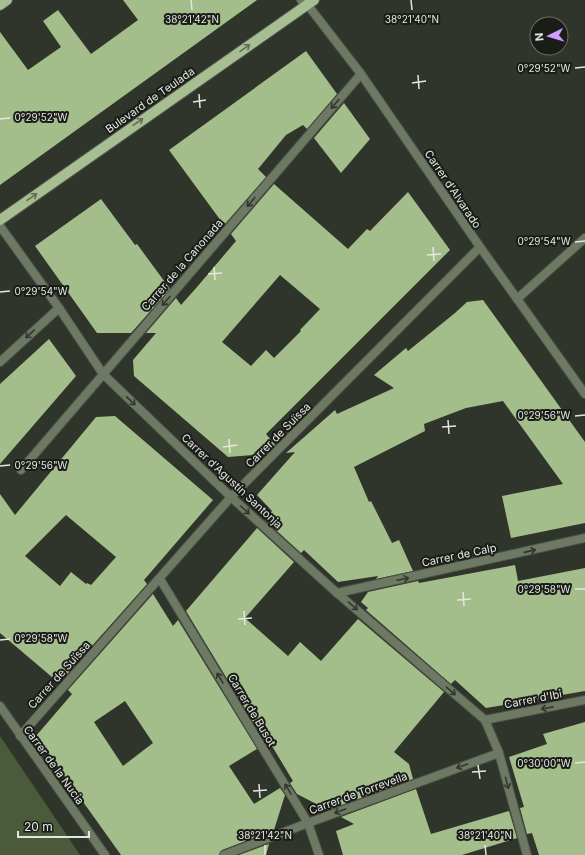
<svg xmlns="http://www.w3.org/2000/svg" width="585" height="855" font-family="Inter,sans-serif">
<rect width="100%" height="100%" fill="#30352b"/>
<!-- green -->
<path fill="#4a5a3a" d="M0,736L80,855H0Z"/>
<!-- building -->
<g fill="#a4be8b" fill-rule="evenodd">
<path d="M123,0H257L0,185V32L28,70L61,47L43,21L58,10L91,54L138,20Z"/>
<path d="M306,51L337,94L307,129L303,125L286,135L258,169L266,177L224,225L169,150Z"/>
<path d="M344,103L370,139L341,173L314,138Z"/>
<path d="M274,184L348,249L367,229L370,231L408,192L450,250L266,434L275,445L266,454L228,457L134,376L133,360L156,333H146L176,298L181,305L197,287L236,241L231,234ZM280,275L320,309L300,330L301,331L274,358L266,350L251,366L222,342Z"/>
<path d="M101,199L135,245L137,244L170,289L131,333H97L35,246Z"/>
<path d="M483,300L585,442V523L511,538L502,496L563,484L503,401L466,408L424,424L425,431L354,467L369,502L371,501L392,543L399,540L413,571L376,579L378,576L338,582L304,550L301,553L265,520L272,511L257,495L295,452L286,453L335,410L337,414L394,388L374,375L406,348L408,351L455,313L467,302Z"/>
<path d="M49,339L76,376L0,464V384Z"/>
<path d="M115,416L213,500L144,580L147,584L59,683L0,633V494L15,515L96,417ZM66,515L116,557L91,585L87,583L86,584L71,572L60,586L25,556Z"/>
<path d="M257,528L294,562L245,618L288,656L300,642L321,661L358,619L444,692L394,752L409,764L413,779L328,810L297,794L290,783L293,781L269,741L266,743L186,611Z"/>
<path d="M515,565L518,581L585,568V691L486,708L455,680L451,684L366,610L368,608L361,602L368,592L418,581L419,583Z"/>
<path d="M153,594L173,626L178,620L257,749L229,766L254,804L280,788L285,795L274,830L222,850L219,855H121L36,736L72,694L68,690ZM125,701L153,743L123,766L94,722Z"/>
<path d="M585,722V855H539L532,833L527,834L520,808L524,807L509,757L547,744L543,734Z"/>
<path d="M416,789L431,834L509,811L517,838L462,855H343L336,831L354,824L341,817Z"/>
<path d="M269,844L266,855H239Z"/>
</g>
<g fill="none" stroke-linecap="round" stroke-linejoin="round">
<!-- pedestrian casing -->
<g stroke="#4d5148" stroke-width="10">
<g id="pedestrian">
<path d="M301,0L307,4L361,74"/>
<path d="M308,823L319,855"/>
</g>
</g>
<!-- minor casing -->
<g stroke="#4d5148" stroke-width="10">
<g id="minor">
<path d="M0,226L59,308L103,374L231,497L337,593L485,720L499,753L527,855"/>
<path d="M517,299L585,238"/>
<path d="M0,362L59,308"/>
<path d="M21,470L361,74L480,247L585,394"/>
<path d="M160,579L308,823"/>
<path d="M337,593L585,538"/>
<path d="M0,706L105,855"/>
<path d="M485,720L585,700"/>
<path d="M20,736L231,497L480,247"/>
<path d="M224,855L308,823L499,753"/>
</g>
</g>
<!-- primary casing -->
<g stroke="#4d5148" stroke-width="12">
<g id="primary">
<path d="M0,5L7,0"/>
<path d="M0,220L314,0"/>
</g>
</g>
<!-- pedestrian -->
<use href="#pedestrian" stroke="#6e7964" stroke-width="8"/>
<!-- minor -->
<use href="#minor" stroke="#6e7964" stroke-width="8"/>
<!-- primary -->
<use href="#primary" stroke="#a7bd92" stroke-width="10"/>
</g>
<!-- one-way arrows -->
<defs><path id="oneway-shaft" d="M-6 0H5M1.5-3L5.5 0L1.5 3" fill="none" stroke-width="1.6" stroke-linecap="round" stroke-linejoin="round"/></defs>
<g stroke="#606c54">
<use href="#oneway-shaft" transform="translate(245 48) rotate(-35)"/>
<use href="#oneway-shaft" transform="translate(138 122) rotate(-35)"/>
<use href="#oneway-shaft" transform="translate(32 197) rotate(-35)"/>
</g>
<g stroke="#33382e">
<use href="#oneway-shaft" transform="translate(335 104) rotate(131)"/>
<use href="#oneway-shaft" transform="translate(251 202) rotate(131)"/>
<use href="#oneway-shaft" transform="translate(166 301) rotate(131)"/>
<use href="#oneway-shaft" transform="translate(30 334) rotate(137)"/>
<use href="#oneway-shaft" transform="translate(131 401) rotate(44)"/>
<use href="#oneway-shaft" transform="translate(245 510) rotate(42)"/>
<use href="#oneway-shaft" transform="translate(530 551) rotate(-13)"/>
<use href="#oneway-shaft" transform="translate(403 579) rotate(-12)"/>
<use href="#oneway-shaft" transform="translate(353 606) rotate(41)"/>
<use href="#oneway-shaft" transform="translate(220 678) rotate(-121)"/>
<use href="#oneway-shaft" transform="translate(451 691) rotate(41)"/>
<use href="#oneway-shaft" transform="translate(547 708) rotate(169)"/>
<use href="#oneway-shaft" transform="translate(462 766) rotate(160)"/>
<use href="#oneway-shaft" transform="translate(507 783) rotate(75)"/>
<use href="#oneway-shaft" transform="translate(288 789) rotate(-121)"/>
<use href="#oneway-shaft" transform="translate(340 811) rotate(160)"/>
</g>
<!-- ticks -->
<path fill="none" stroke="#e4e7e1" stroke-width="1.5" d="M191,0L192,10M411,0L412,10M575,68L585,67M418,75L419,89M412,83L426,81M199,94L200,108M193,102L206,100M0,119L10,118M575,242L585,241M433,247L434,261M427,255L441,254M214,267L215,280M208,274L222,273M0,292L10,291M575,416L585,415M448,420L449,434M442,427L456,426M229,439L230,453M223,447L237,445M0,466L10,465M575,589H585M463,592L464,606M457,600L471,599M244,611L245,625M238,619L252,618M0,640L10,639M575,763L585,762M478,765L480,779M472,772L486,771M259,784L260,798M253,791L267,790M265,845V855M485,845L486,855"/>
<g text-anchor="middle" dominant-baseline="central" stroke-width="4" stroke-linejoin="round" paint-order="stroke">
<!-- street labels -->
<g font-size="11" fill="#e4e7e1" stroke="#1a1c17">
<text transform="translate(150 100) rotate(-35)">Bulevard de Teulada</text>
<text transform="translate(453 189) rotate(56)">Carrer d'Alvarado</text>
<text transform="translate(182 265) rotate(-49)">Carrer de la Canonada</text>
<text transform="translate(278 435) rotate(-45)">Carrer de Suïssa</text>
<text transform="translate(232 481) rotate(43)">Carrer d'Agustín Santonja</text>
<text transform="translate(459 555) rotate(-12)">Carrer de Calp</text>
<text transform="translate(59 675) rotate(-48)">Carrer de Suïssa</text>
<text transform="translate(533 699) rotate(-11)">Carrer d'Ibi</text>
<text transform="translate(252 710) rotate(59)">Carrer de Busot</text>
<text transform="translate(54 765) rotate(54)">Carrer de la Nucia</text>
<text transform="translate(358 793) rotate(-20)">Carrer de Torrevella</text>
</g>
</g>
<g font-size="10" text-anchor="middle" fill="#e4e7e1" stroke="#1a1c17" stroke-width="4" stroke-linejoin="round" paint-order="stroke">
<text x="192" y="23">38°21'42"N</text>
<text x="412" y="23">38°21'40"N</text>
<text x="544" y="72">0°29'52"W</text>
<text x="41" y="121">0°29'52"W</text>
<text x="544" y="245">0°29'54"W</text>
<text x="41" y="295">0°29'54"W</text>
<text x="544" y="419">0°29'56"W</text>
<text x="41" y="469">0°29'56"W</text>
<text x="544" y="593">0°29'58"W</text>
<text x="41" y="642">0°29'58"W</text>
<text x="544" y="767">0°30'00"W</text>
<text x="265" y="839">38°21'42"N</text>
<text x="485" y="839">38°21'40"N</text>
</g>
<!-- north arrow -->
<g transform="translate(549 36) rotate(265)"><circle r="19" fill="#1a1c17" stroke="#6b6d68"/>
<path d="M0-3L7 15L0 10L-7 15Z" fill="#d39cfc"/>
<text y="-6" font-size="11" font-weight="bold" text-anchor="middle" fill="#e4e7e1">N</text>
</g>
<!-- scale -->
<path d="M18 831v6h71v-6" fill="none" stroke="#e4e7e1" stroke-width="2"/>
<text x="24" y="831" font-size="12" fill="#e4e7e1" stroke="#1a1c17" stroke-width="3" paint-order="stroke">20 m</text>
</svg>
